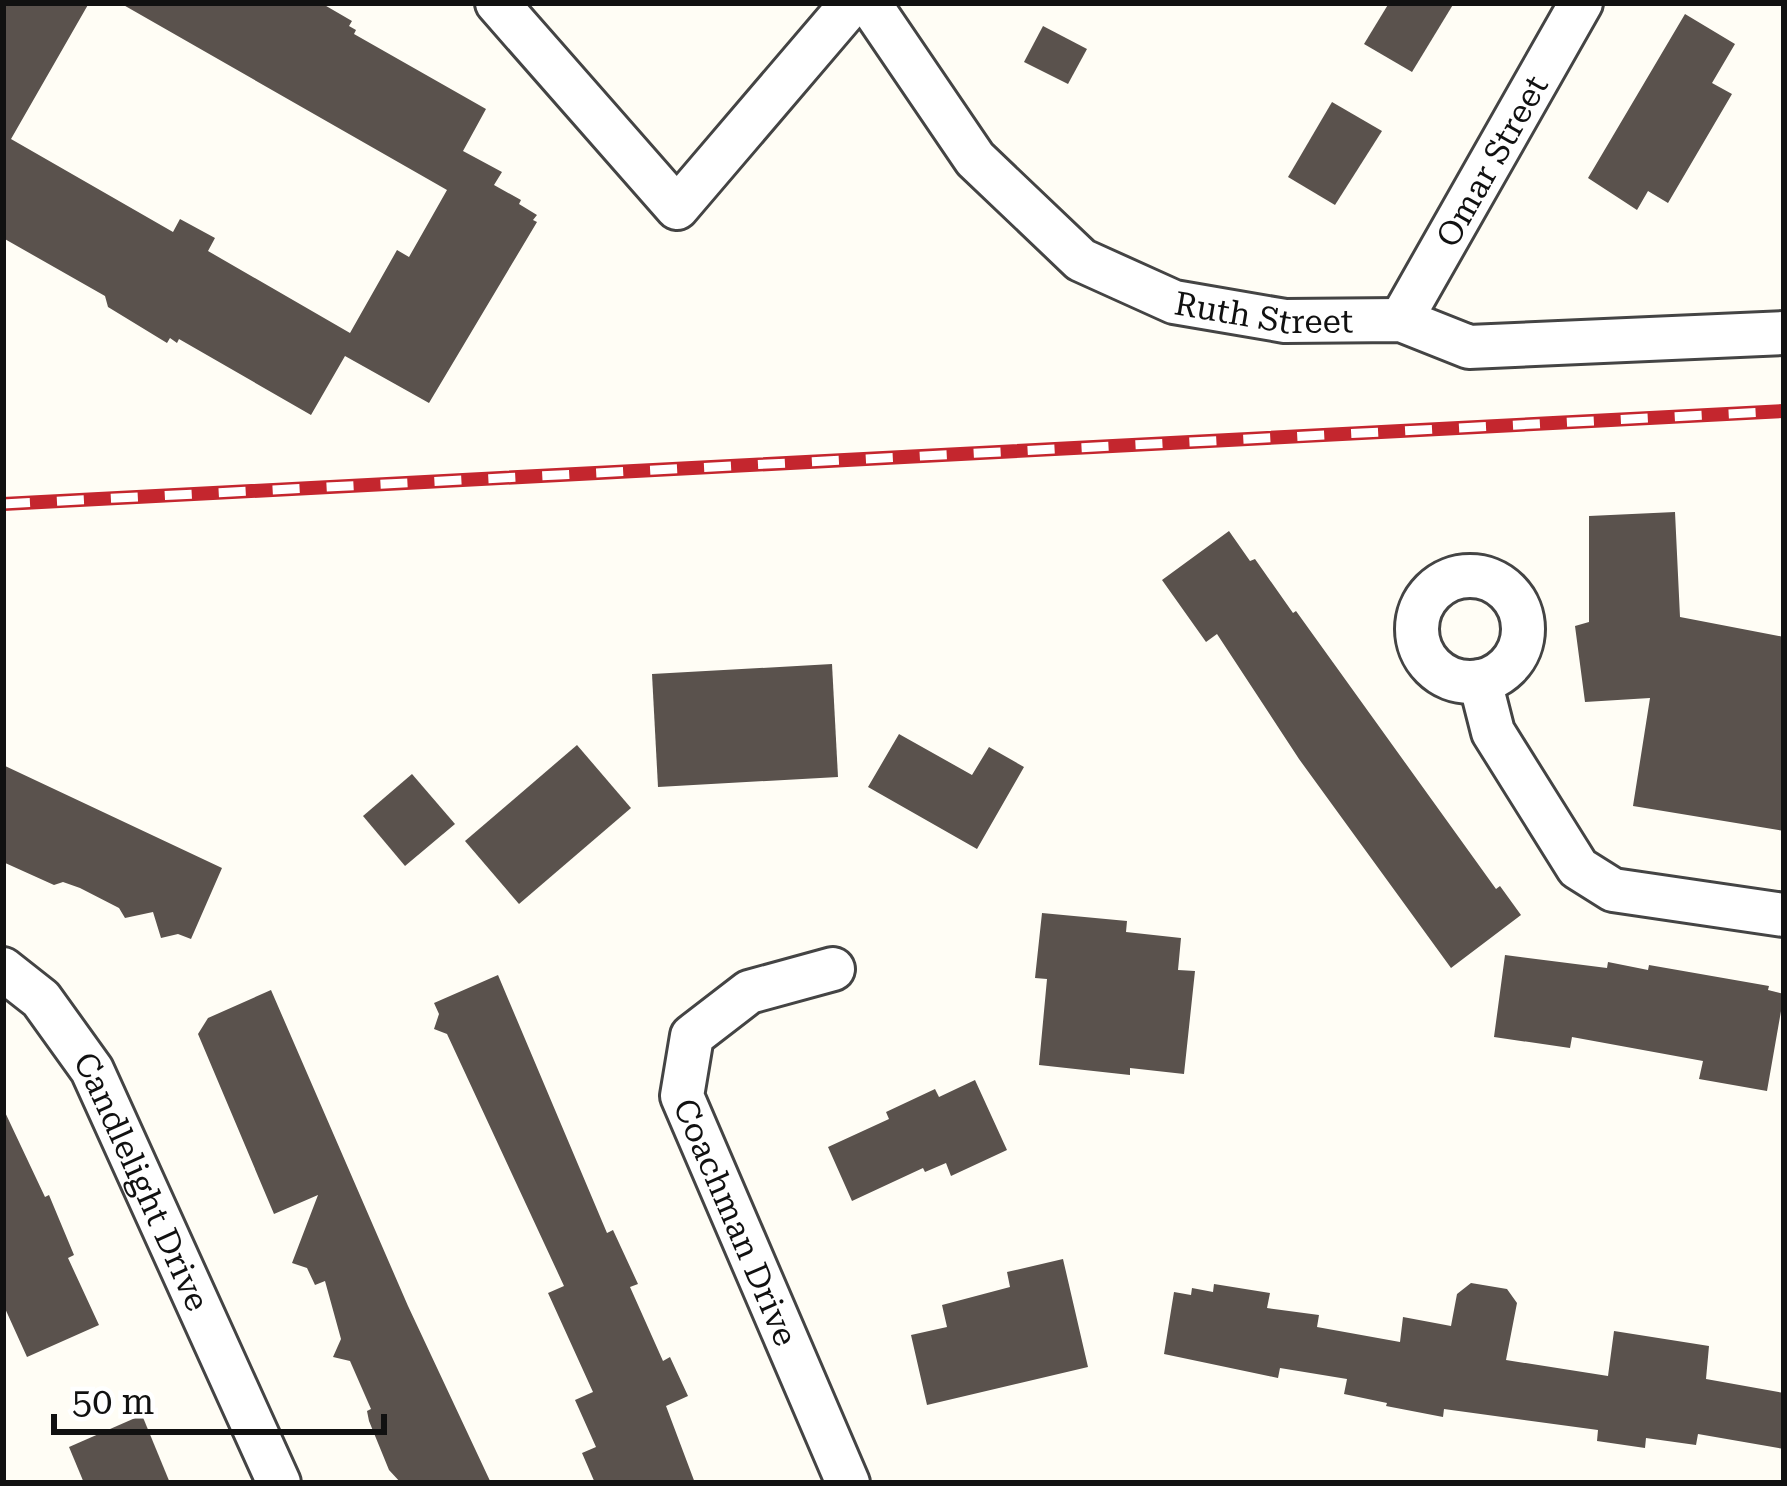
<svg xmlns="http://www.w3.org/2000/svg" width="1787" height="1486" font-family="'Roboto Serif',serif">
<rect width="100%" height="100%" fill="#fffdf5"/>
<!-- building -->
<g fill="#5a524d">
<path d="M3,3H89L11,139L173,232L180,219L215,238L208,251L350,333L397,250L409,257L447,190L120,3H321L352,21L349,26L356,30L354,34L486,109L463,151L502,172L494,185L521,200L519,204L537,215L533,220L537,222L429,403L345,356L311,415L179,339L177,343L170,338L167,343L108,307L105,296L3,238Z"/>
<path d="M1389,3H1454L1412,72L1364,44Z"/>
<path d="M1685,14L1735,44L1712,83L1732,94L1668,203L1648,191L1637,210L1588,178Z"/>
<path d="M1043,26L1087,49L1068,84L1024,62Z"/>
<path d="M1332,102L1382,131L1335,205L1288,177Z"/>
<path d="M1675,512L1680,617L1784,637V831L1633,806L1650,698L1585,702L1575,626L1589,622V516Z"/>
<path d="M1229,531L1250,561L1255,559L1293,613L1296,611L1496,889L1500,886L1521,915L1451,968L1299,759L1217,634L1206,642L1162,580Z"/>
<path d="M832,664L838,777L658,787L652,674Z"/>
<path d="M899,734L972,775L989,747L1024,767L977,849L868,787Z"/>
<path d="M577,745L631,808L519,904L465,841Z"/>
<path d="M3,765L222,868L191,939L178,934L161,938L153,912L125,918L119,908L80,888L63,882L54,885L3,862Z"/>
<path d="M412,774L455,824L405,866L363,816Z"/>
<path d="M1042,913L1127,921L1126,932L1181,938L1178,970L1195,971L1184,1074L1130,1068V1075L1039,1065L1047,979L1035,978Z"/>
<path d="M1505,955L1607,968L1608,962L1648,970L1649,965L1769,986L1768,990L1784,994L1767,1091L1699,1079L1703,1061L1572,1037L1570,1048L1494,1037Z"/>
<path d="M498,975L607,1233L613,1230L638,1284L630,1287L663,1361L670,1357L688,1396L666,1406L695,1483H595L582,1453L596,1447L575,1400L593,1392L548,1293L564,1286L447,1034L434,1029L439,1014L434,1003Z"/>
<path d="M271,990L408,1306L491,1483H401L389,1470L369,1421L367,1411L371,1409L350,1361L333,1357L341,1339L325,1281L315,1285L307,1268L292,1263L318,1195L274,1214L198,1034L208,1018Z"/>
<path d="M975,1080L1007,1150L951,1176L946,1163L925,1172L923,1168L852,1201L828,1147L889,1119L886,1112L935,1089L939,1097Z"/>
<path d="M3,1108L45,1197L49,1195L74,1255L68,1258L99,1325L27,1357L3,1304Z"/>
<path d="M1063,1259L1088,1367L927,1405L911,1335L947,1327L942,1305L1010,1287L1007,1272Z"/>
<path d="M1471,1283L1507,1289L1517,1303L1506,1360L1608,1376L1614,1331L1709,1346L1706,1379L1784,1393V1449L1698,1434L1696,1445L1646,1438L1645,1448L1597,1441L1598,1430L1444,1409L1443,1417L1386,1406L1387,1403L1344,1394L1347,1379L1280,1368L1278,1378L1164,1354L1174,1292L1191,1295L1192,1288L1213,1292L1214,1284L1270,1293L1267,1308L1319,1315L1317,1327L1400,1342L1403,1317L1451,1326L1457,1294Z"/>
<path d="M142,1415L170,1483H84L69,1447Z"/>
</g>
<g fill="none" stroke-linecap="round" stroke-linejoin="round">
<!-- minor casing -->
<g stroke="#444" stroke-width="48">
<g id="minor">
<path d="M497,3L677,208L852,3"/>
<path id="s1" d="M869,3L975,159L1081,260L1174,302L1285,321L1401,320L1469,347L1784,333"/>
<path id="s2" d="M1401,320L1581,3"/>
<circle cx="1470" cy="629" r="53"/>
<path d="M1480,681L1493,732L1578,868L1613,890L1784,915"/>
<path id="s3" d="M3,969L41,999L92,1070L279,1483"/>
<path id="s4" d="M833,969L749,992L692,1036L682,1096L848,1483"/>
</g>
</g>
<!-- minor -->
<use href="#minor" stroke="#fff" stroke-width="42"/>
<!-- rail casing -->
<g stroke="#c4262e" stroke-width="14">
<path id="rail" d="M3,504L1784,411"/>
</g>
<!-- rail -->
<use href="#rail" stroke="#fff" stroke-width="9" stroke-dasharray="27" stroke-linecap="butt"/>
</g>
<g text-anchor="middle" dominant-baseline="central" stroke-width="12" stroke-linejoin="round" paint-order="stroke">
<!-- street labels -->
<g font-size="33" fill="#111" stroke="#fff">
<text stroke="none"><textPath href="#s2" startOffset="183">Omar Street</textPath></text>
<text stroke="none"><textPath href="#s1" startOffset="528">Ruth Street</textPath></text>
<text stroke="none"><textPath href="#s3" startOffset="258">Candlelight Drive</textPath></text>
<text stroke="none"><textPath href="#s4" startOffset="357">Coachman Drive</textPath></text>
</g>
</g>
<!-- border -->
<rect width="1787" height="1486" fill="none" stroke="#111111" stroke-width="12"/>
<!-- scale -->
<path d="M54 1414v18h330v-18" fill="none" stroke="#111111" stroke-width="6"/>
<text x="72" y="1414" font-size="36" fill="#111111" stroke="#ffffff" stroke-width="9" paint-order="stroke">50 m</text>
</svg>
